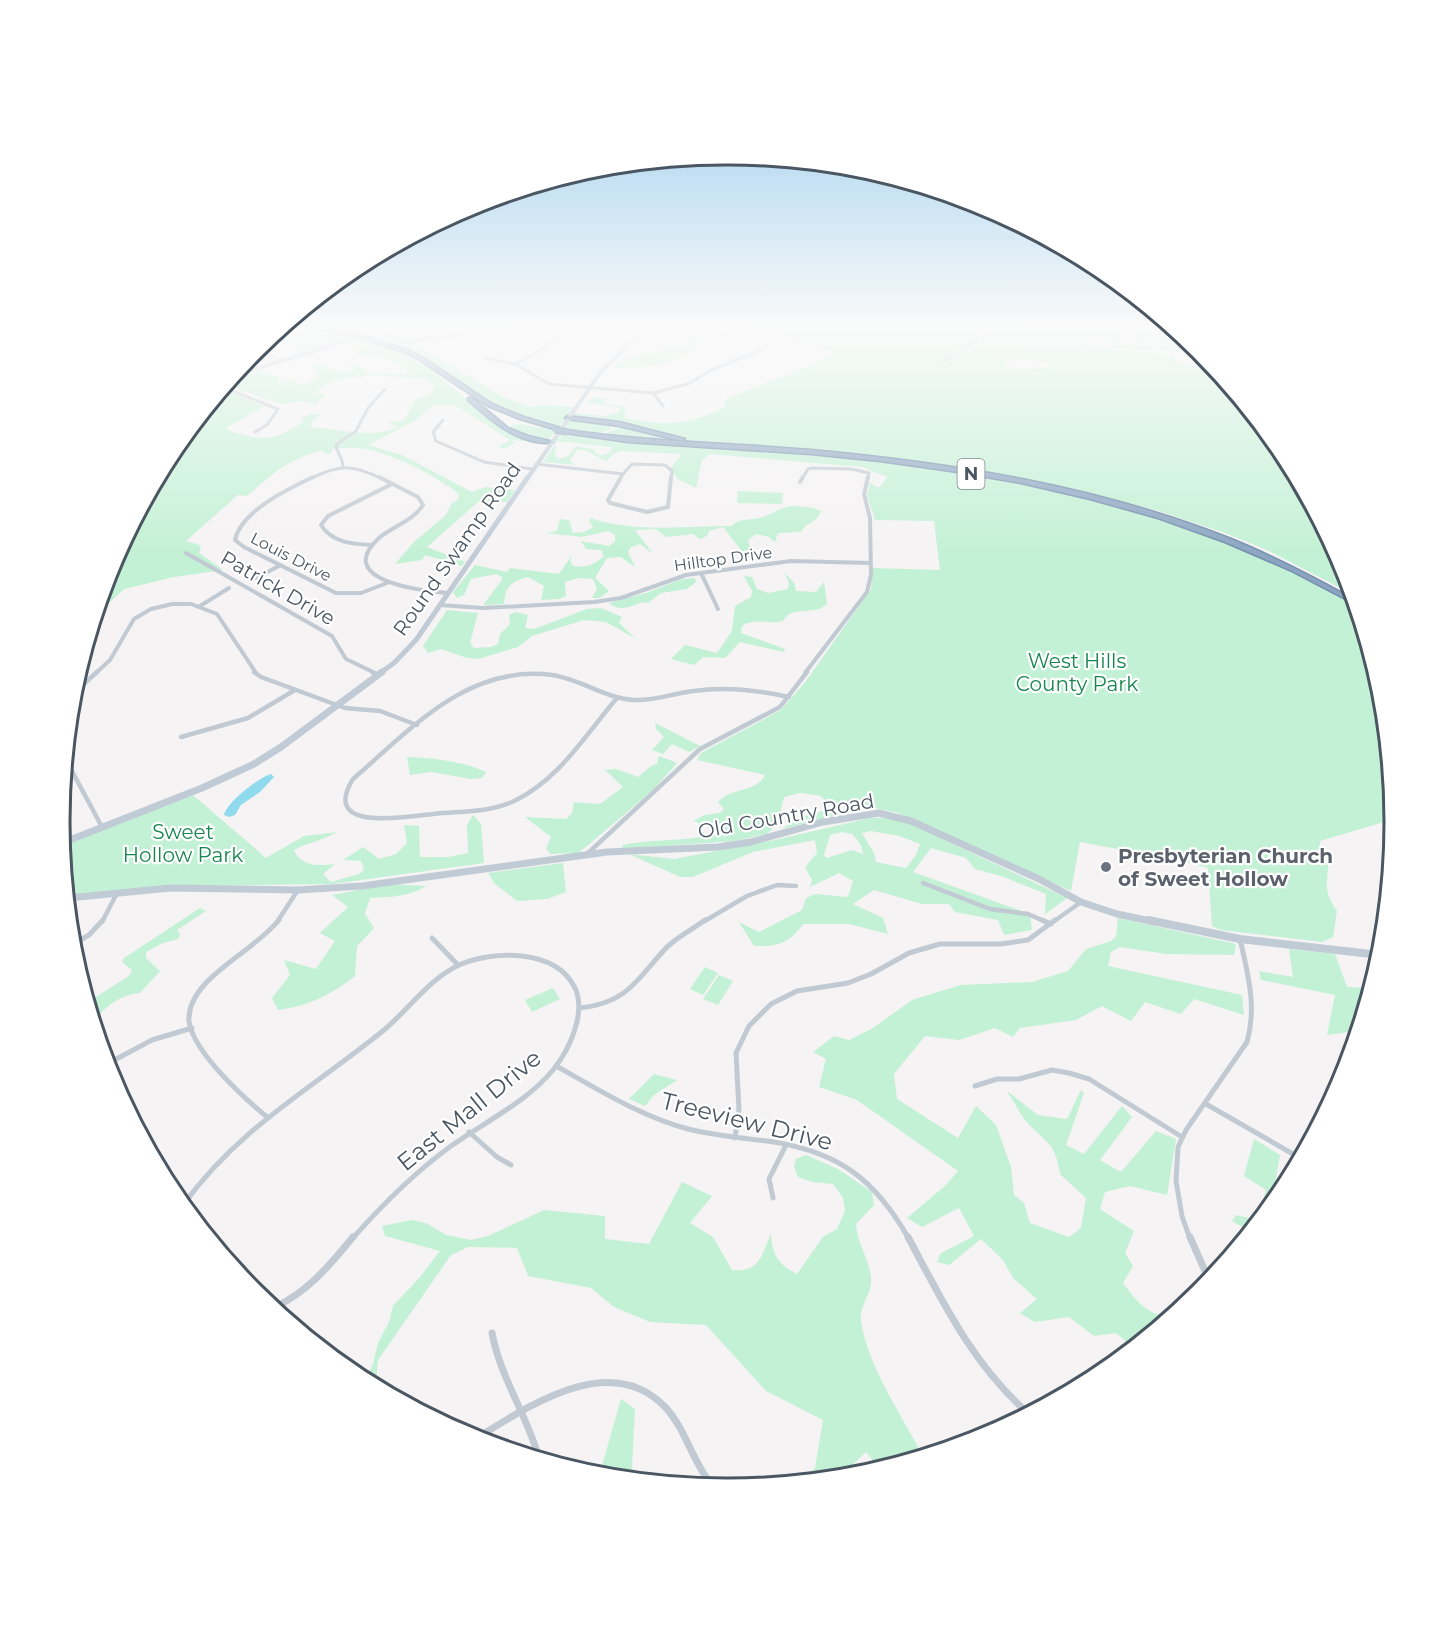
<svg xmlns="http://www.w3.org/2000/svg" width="1454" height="1643" font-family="Montserrat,sans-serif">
<rect width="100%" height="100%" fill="#f5f3f3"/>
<!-- green -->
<g fill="#c3f1d5" fill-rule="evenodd">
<path d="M285,325L352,337L309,351L271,340L281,335L276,333Z"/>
<path d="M737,325H976L974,341L948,360L980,341L982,331L993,329H1054L1055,325H1169L1201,353L1164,351L1130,332H1125L1124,334L1126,336H1118L1117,340H1141L1161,351L1114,348L1099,337H1089L1076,342L1088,347L1181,355L1174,357L1177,364L1199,367L1208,363L1282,451L1343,567L1352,594L1267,550L1225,533L1159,511L1080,491L890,458L682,439L646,428L572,417L575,413L605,416L618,412L621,408L588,402L593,397L607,399L603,403L626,407L624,418C667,426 685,426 725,407L726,399L807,367L835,353L748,326L728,335L734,337C723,341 714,338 702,343C696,346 692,351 687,354C665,365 641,370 617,368L614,363L679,345L698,335L710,337ZM1008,358L1054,363L1042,369L1005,367L1004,361Z"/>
<path d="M370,333L425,350L503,397L530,407L543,405L574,407L559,427L497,406L471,393L430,361L400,347L362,335Z"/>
<path d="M356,338L398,352L431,370L507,432L525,439L548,444L511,440L515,442L506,449L498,447L510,440L455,405H434L414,421L368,445L402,455L472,492L485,487L515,490L507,502H478L427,547L465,562L462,566L425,555L422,560L395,564L414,542L446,515L452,503L458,500L459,494C432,473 399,457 366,449C356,447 343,448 333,448L331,454H326L323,451C291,456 270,476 247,496L238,495L186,541L199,545L201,549L199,553L223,570L174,577L124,589L96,615L111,566L173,451L222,390L265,406L226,428L230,431C264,441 272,442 303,422L302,418C308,414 314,413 321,415L313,420L311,427C336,429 376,439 398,427L388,423L404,420L416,399L431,394L435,387L424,379L369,375C361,379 355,377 346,378C335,380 323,386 315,393L326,394L316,404L302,401L281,404L227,385L230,381L260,370L282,379L274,385L290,379L304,385L319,377L312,367L320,363C331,369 342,375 354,370L348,359L369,373L403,375L410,373C396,356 379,359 359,355L353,346L344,342Z"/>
<path d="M573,420L607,424L612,429L600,433L564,428L569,421Z"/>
<path d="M522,424L557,431L547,441L528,438L509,430L512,425Z"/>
<path d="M617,428H623L680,440L602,435Z"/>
<path d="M562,433C633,447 706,445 778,451C977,469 1181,502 1355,605L1381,692L1394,819L1320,841V847L1328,857C1329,883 1321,888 1337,911L1333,937L1322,942L1221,930L1212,926L1208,868L1191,863L1080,842L1071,891L898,813L875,808L829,805L821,796L800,793L784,797L781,809L782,819L767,834L734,841L622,849L623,845C655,838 688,843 719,832L721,829L693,821L705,815L720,813L724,809L718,802C732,787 756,793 765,775L697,760L701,753L781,710L806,681L871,589L873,568L940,570L934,521L875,520L867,495L870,482L876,487H880L887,477L862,467L710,454L702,460L696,488L678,479L669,470L682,454L621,451L615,453L606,461L587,451L577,450L570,460L575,465L543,462L556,443L555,456L559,459L568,456L576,446L595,450V453C603,457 605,455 612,450L611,447L555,441Z"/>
<path d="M738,491L783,493L782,504L737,503Z"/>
<path d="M796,506L813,508L821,511C817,523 806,522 801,532L778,533L775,542L769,537L756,534L748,540L752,555L748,559L723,527L709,531L707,536L700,539L693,534L666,537L656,529L635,530L653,554L640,544L631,547L628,552L635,567L621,557L607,558L595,578L609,591L600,598H592L597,589L593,579L579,578L565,582L566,596L559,599L541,600L544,586L528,577C512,581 505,586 504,604L483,605L502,580V577L496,574L471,579L464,595L457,598L453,592L475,565L507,572L510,568L559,574L572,555L570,561L573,566C586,568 594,565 604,556L601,550L586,549L581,541L609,546L615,541V535L608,531L582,537L546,533L557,531L560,519L569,520L573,533L584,532L593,527L589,521L590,518C635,533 685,526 731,526C741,517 751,521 763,517C777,512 778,507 796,506Z"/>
<path d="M784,572L794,583L796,591L816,592L824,582L827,604C813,617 792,604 783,621C769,625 755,617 742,626L741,633L785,649L784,652L740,642L725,658L703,657L694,665L671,659L685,645L717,653L732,631L735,606L751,597L752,591L744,576L752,577L757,589L768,593L788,589L789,583Z"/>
<path d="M695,578L696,582L687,589L661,593L648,603L642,602C631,607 619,612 609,603L646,593L682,579Z"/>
<path d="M601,608L622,617L619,623L635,638L606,622L584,620L532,636L518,647L478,659L467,658L441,649L428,653L423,646L447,610L478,613L470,643L474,648L491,647L498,644L500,634L510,624L509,615L515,612L528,615L525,628L534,629L587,609Z"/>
<path d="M655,723L700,746L689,752L672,744L663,754L652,750L664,737L656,729Z"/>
<path d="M659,756L677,763L654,789L587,846L578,853L550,854L546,848L551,837L525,817L566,819L572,813L574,802L600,804L623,787L605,770L616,769L638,777L651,766L657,764Z"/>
<path d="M407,757C433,758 461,761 486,772L482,778L471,779L431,772L410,775Z"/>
<path d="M193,795L266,858L304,836L337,832C322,841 309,842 294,850C300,867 320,866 335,864L323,874L331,882L359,874L364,870L361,861L343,860L363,847L379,859L396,854L407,843L404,825L419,826L420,857H448L468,853L467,825L473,815L481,824L484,863L332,884L173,886L67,896L62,845Z"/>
<path d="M831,809L849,812L782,829L799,817Z"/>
<path d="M870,818H889L911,824L1067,898L1045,914L1046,894L1001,876L975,869L966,858L931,848L913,872L1030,914L1032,930L1004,935L998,920L955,912L949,904H922L874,890L853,904L883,918L888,934L849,924H803C790,943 777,947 754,946L739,922L759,932L802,910L806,898L816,894L848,897L853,881L839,873L810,887L812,880L805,867L817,853L815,840L753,852L693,877H680L629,854L674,859L775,840ZM871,831L899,836L920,844L916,855L906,868L876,862L874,853L862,833ZM842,832L852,834L861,845L863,854L852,850L827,858L824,855L830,835Z"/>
<path d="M563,863L566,892L547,899L517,901L495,884L488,873Z"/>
<path d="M390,884L426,886C408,897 390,897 370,898L365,914L374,928L357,946L355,976C331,995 308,1006 278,1010L272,998L290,975L284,960L316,969L335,941L320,933L348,907L332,895Z"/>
<path d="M200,908L206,911L177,930L180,934L178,939L163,943L146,952V958L160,971L140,993C119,995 108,1006 93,1020L88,1002L129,976L132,970L122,962L124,958Z"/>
<path d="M1118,918L1236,944L1234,955L1166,954L1120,947L1111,952L1108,966L1242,995L1244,1015L1194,999L1181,1014L1145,1002L1131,1021L1102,1006L1076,1020L1020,1028L1013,1037L995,1028L959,1040L925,1036L894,1074L897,1099L958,1138L976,1106L996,1125L1011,1167L1014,1195L1024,1203L1030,1223L1069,1237L1081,1228L1086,1198L1060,1174C1056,1139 1040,1140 1022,1116C1017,1108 1012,1099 1007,1091L1038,1115L1067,1119L1081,1090L1084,1093L1066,1145L1084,1154L1122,1106L1132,1117L1100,1160L1121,1172L1156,1131L1176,1139L1167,1195L1130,1186L1105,1192L1100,1209L1134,1231L1125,1253L1133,1266L1123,1283C1134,1298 1149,1318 1171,1316L1133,1347L1116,1333L1094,1336L1069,1317L1035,1322L1020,1313L1037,1299L1013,1278L1003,1260L981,1239L949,1265L937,1262L941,1253L974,1236L959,1208L922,1227L907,1218L946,1185L958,1171L857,1100L819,1087L826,1059L813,1052L834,1036L849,1040L873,1028L912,1000L961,985L1032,982L1068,971L1086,949L1111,941L1116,937Z"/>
<path d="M1289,949L1335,954L1347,987L1370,988L1364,1007H1360L1349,1032L1327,1035L1335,995L1261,980L1259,971L1293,977Z"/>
<path d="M705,967L718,973L703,995L690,989Z"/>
<path d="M719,975L733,981L718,1005L703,999Z"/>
<path d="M553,988L560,999L532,1012L525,1000Z"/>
<path d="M654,1074L677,1080L654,1095L645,1106L629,1099Z"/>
<path d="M1254,1139L1280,1155L1271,1205L1250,1231L1232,1221L1236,1215L1258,1220L1266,1190L1244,1176Z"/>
<path d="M806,1155L838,1169L872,1192L874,1205L856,1224C857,1243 869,1259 871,1277C873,1293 859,1305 861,1321C867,1365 902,1416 923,1456L880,1469L866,1452L839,1478L797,1482L815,1468L823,1420L766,1391L706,1325L650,1322L614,1307L591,1288L528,1276L517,1248L468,1247L451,1255L378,1360L376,1380L373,1385L365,1381L373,1364L378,1343L389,1322L393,1306L420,1277L440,1251L385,1236L382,1226L412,1220L426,1223L446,1235L471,1240L488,1236L544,1210L605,1216V1239L649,1244L682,1182L712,1196L690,1223L713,1237L732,1270C760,1272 761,1256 771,1234C772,1255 778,1264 797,1274L823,1237L837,1229L845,1211L843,1198L833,1184L812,1182L798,1177L794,1166L796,1159Z"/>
<path d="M621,1399L635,1409L632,1467L634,1479L599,1476Z"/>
</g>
<!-- water -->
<path fill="#90daee" d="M271,774L274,777L260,792L241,805L235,815L229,817L224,815C227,802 258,778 271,774Z"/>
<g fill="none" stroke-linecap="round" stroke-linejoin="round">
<!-- highway casing -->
<g stroke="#7690ad" stroke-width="3">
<g id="highway">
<path d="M293,325H305L352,335L350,336Z"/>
<path d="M363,336L408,350L425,359L492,404L524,417L564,429L561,431L520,419L488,406L421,361L404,352L361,338V337Z"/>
<path d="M468,398H472L508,428L528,436L554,442C548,444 542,443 536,442C508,436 489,419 468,400Z"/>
<path d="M568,416L619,422L685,439L682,441L619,426L566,419L565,418Z"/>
<path d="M567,430C648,442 729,443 811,450C952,463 1098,486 1231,539C1273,556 1313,577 1353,599L1355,604L1290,570L1225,542L1158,518L1090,499L1021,483L951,471L880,461L811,454L628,442L565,433L564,432Z"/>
</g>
</g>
<!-- street-far4 -->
<g stroke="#c1cad2" stroke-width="3">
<path d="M369,331L403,341H412L485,332L495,330L500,325"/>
<path d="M257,348L280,360"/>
<path d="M486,358L515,364L549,384L653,393L688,384L711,370L757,352L770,343"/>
<path d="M944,361L976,341L977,325"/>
<path d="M515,364C534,357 545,345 562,334C586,318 616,327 643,331"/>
<path d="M224,388L278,409L267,425L255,432"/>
<path d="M653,393L663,406"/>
<path d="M443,420L433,432L436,441L484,462L532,469"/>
<path d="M536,464L623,474"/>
<path d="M343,467C343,456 336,453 336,445L356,431L368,408L385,389"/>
<path d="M623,474L632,464L665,465L672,471L671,479"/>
<path d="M310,479C339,464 353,464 382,479"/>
<path d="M620,479L623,474"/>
<path d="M802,479L808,469L812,468L851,469L869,473L868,479"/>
</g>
<!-- street-far3 -->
<g stroke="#c1cad2" stroke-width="4">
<path d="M313,477C288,489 241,511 235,540L244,547L336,593H361L387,583"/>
<path d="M379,477L418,497L423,505C413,521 393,526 379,538C332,581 423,591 448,593"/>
<path d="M621,477L608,500L610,503L647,512L668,507L671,477"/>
<path d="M800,482L803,477"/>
<path d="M372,545C353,544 332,543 321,525L328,516L392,484"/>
<path d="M186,553L332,636L346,659L375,673"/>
<path d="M701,573L718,609"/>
<path d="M256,578L279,566"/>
<path d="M439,605L483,608L594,602L621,598L686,575L791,561L870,563"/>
<path d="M200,606L229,588"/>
<path d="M96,673L110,660L134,619L151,609L172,604H191L217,614L256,673"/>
<path d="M805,673L867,592L871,575L870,518L864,494L868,477"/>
</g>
<!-- street-far2 -->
<g stroke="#c1cad2" stroke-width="4.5">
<path d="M254,672L261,677L345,708L380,711L417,725"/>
<path d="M372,672L378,675"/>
<path d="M73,694L97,672"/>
<path d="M617,698C586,734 559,780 514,801C489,813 460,811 433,814C409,816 319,834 353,779C411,729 468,664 552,675C581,679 606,699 635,700C655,701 674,693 694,691C726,686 757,690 789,697"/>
<path d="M181,737L248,718L295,690"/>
<path d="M66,760L102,827"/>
<path d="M586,855L700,749L780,707L807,672"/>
<path d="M923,883L990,909L1028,914L1046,922"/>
<path d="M102,922L117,893"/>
<path d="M277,922L298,890"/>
<path d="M703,922L747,896L777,885L796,886"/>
<path d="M1053,922L1081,902"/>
</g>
<!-- street-far1 -->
<g stroke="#c1cad2" stroke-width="5">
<path d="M1042,920L1051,924"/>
<path d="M432,938L458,965"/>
<path d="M72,945L89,935L103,920"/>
<path d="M580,1008C628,1003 637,979 666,948C677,937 693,929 705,920"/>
<path d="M107,1064L152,1040L192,1028"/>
<path d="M556,1066C598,1089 641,1117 688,1129C716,1136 745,1138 774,1142C841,1153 876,1181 909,1239"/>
<path d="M975,1086L997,1079H1019L1052,1070L1069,1073L1089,1079L1182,1137"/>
<path d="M1206,1104L1300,1158"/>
<path d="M267,1117C244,1098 193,1052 189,1021C188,1007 196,994 205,984C227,960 257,946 279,920"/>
<path d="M469,1132L497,1157L511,1165"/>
<path d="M735,1138L739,1110L736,1053L749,1026L771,1004L797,991L848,983L871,974L909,953L940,944H1001L1028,940L1055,920"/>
<path d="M773,1198L769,1179L786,1145"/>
<path d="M183,1205C241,1126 310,1090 384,1030C409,1009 429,979 459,965C493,950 554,949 574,986C586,1008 573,1040 561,1059C536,1098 487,1120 451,1146C414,1173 382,1205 352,1239"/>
<path d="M1190,1239L1182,1216L1176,1181L1178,1147L1186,1130L1247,1042C1257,1007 1248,974 1240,939"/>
</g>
<!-- street -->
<g stroke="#c1cad2" stroke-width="7">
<path d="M908,1237C943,1302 972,1364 1028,1413"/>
<path d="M1190,1237L1209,1280"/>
<path d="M273,1308C308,1292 329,1266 353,1237"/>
<path d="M492,1333C500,1377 527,1415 539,1458"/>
<path d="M475,1439C529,1406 611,1349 666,1408C686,1430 693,1463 713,1487"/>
</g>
<!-- secondary-far3 -->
<g stroke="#c1cbd6" stroke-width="4">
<path d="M235,375L337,344L379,325"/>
<path d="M527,479L602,370L650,325"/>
</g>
<!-- secondary-far2 -->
<path stroke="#c1cbd6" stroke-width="5" d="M380,673L394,663L416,640L528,477"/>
<!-- secondary-far1 -->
<g stroke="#c1cbd6" stroke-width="7">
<path d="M62,843L202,788L254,764L281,747L382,672"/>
<path d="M68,898L171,888L298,890L362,886L607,852L718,847L751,842L823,822L879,813L911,821L1039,879L1081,902L1117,914L1155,922"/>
</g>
<!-- secondary -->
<path stroke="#c1cbd6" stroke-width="8" d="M1148,920L1240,939L1380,955"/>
<!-- highway -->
<use href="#highway" fill="#8ba5c1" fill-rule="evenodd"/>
<!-- highway-bridge casing -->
<g stroke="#7690ad" stroke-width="7" stroke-linecap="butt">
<g id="highway-bridge">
<path d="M352,334L363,337"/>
<path d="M555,430L567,432"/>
</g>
</g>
<!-- highway-bridge -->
<use href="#highway-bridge" stroke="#8ba5c1" stroke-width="5"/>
</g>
<!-- sky -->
<linearGradient id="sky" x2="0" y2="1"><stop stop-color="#85c3ea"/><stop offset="0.59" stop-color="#fafafa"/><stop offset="1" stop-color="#fafafa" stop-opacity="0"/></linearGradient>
<rect width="1454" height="555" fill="url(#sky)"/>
<!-- markers -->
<circle fill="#6b7280" stroke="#fff" stroke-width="2" cx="1106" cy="867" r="6"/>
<g text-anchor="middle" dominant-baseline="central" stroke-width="4.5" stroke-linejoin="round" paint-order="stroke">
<!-- far-street labels -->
<g font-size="16" fill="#4a5661" stroke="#fff">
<text transform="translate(291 557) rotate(27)">Louis Drive</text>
<text transform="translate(723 559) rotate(-8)">Hilltop Drive</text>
</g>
<!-- shield labels -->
<rect fill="#fff" stroke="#808990" stroke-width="1.5" x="957.5" y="459" width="27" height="30" rx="4.5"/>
<g font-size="18" font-weight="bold" fill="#4a5661">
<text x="971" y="474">N</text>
</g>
<!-- street labels -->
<g font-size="20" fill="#4a5661" stroke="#fff">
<text transform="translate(457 549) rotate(-55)">Round Swamp Road</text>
<text transform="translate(278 588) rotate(30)">Patrick Drive</text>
<text transform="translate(786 816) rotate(-10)">Old Country Road</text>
</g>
<!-- park labels -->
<g font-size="20" fill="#17864f" stroke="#fff">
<text x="1077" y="661">West Hills<tspan x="1077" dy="23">County Park</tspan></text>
<text x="183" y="832">Sweet<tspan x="183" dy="23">Hollow Park</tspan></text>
</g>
<!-- worship labels -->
<g font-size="20" font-weight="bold" fill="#5b616d" stroke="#fff" text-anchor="start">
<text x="1118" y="856">Presbyterian Church<tspan x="1118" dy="23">of Sweet Hollow</tspan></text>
</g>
<!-- near-street labels -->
<g font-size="24" fill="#4a5661" stroke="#fff">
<text transform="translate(469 1110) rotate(-39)">East Mall Drive</text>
<text transform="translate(747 1121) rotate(14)">Treeview Drive</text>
</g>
</g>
<!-- crop -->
<path d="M0 0H1454V1643H0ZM726 165H728A656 656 0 0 1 1384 821V822A656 656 0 0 1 728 1478H726A656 656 0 0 1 70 822V821A656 656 0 0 1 726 165Z" fill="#fff" fill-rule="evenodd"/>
<path fill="none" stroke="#4a5661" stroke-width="3" d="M726 165H728A656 656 0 0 1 1384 821V822A656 656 0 0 1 728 1478H726A656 656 0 0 1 70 822V821A656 656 0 0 1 726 165Z"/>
</svg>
